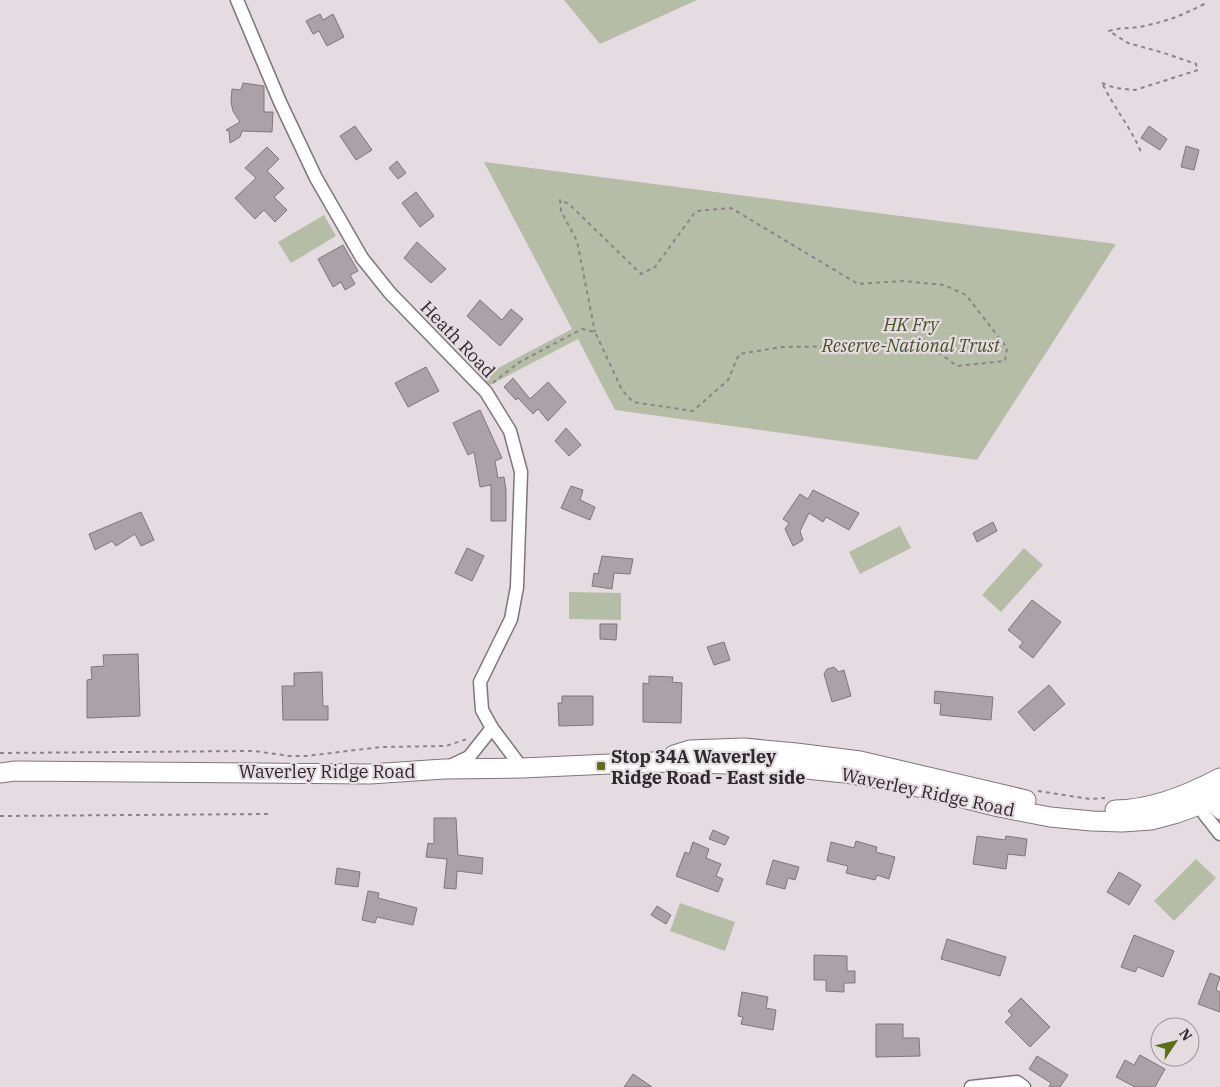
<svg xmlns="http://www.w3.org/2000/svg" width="1220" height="1087" font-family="'IBM Plex Serif',serif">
<rect width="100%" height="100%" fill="#e5dce2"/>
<!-- green -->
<g fill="#b6bda7">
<path d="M564,0H697L600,44Z"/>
<path d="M484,162L1116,244L977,460L615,410L578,339L488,386L483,376L572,329Z"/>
<path d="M324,215L336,236L291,263L278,242Z"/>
<path d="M900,526L911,548L860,574L849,552Z"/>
<path d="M1024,548L1043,565L1001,612L982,595Z"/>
<path d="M569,592L621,593V620L569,619Z"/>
<path d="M1196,859L1216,878L1174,921L1154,901Z"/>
<path d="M680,903L735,922L725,951L670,931Z"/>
</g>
<!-- building -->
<g fill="#aba2a8" stroke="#7e767b">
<path d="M320,14L323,20L333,14L344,37L327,46L319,31L313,34L306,21Z"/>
<path d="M243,83L264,86V112H273L272,132L242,131L240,137L230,143L229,131L226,130L240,122L233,111L231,102L232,89L241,90Z"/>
<path d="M355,126L372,150L356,160L340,136Z"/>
<path d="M1149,126L1167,139L1160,150L1141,138Z"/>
<path d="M1186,146L1199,150L1194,170L1181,167Z"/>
<path d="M267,147L279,159L267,171L284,188L274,197L287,210L275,222L264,210L255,219L235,198L256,178L245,168Z"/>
<path d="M397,161L406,173L398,179L389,168Z"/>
<path d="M416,192L434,216L420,227L402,203Z"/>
<path d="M417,242L446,269L431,283L404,258Z"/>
<path d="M343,245L358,271L350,275L355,284L345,290L341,282L333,287L318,259Z"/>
<path d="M480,300L502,320L511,309L523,319L500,346L467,316Z"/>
<path d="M426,367L439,391L408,407L395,383Z"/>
<path d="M513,378L530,399L548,382L566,402L548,421L538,409L533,414L518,398L516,400L504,387Z"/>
<path d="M480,410L502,458L495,461L498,478L504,477L506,490V521H491V485L480,487L474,452L468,455L453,423Z"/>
<path d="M566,428L581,445L569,456L555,441Z"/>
<path d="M571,486L583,490L580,500L595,507L590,520L561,508Z"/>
<path d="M813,490L859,513L849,530L826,517L823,522L809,513L800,531L803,540L793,546L785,529L789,523L783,519L800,494L808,499Z"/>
<path d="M141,512L154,540L141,546L135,534L116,546L112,541L95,550L89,534Z"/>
<path d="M993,522L997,531L977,542L973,533Z"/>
<path d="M467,548L484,556L472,581L455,573Z"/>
<path d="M602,556L633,559L630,574L614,573L612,589L592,586L594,573L598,574Z"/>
<path d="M1032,600L1061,622L1033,658L1019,647L1023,642L1008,630Z"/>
<path d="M600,624H617L616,640L600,639Z"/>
<path d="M724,642L730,660L714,665L707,647Z"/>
<path d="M138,654L140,716L87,718V680L92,679L91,667L104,666L103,655Z"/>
<path d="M834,667L839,672L844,670L851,696L832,702L824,674L827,669Z"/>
<path d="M322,672L323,706H328V720H283L282,686H294V673Z"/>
<path d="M649,676L673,677L672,682L682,683L681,723L643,722V683L649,684Z"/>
<path d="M1049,685L1065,704L1034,731L1018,712Z"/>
<path d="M935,691L993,697L991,720L940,715L941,704L934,703Z"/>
<path d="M562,696H593V725L559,726L558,703H562Z"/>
<path d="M434,818H456L458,855L483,858L482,874L457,871L456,889L444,888L447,859L426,857L428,843L434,844Z"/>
<path d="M713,830L729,837L725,845L709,839Z"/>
<path d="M977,836L1005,840L1006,836L1027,839L1025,856L1008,854L1006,869L973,864Z"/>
<path d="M856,841L877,847L876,852L895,857L889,879L877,875L875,880L846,873L848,866L827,861L831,842L854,848Z"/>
<path d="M693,842L709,849L706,858L721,864L716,876L723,879L718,892L676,876L685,852L689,854Z"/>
<path d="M773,860L799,867L795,880L788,878L785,889L766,884Z"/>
<path d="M337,868L360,872L358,887L335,884Z"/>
<path d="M1119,872L1141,885L1129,905L1107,892Z"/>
<path d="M368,891L379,893L378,898L417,908L413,925L377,917L375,923L362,920Z"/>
<path d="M657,906L671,915L666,924L651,915Z"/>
<path d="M1134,935L1174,951L1163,977L1138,967L1135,972L1121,967Z"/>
<path d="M947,939L1006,957L1000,976L941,959Z"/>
<path d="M814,955L847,956V971H855V983H844V992L826,991V980H814Z"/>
<path d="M1210,973L1220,977L1216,990L1220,992V1012L1198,1004Z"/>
<path d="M742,992L768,997L766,1008L776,1010L773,1030L741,1024L743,1017L738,1016Z"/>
<path d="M1021,998L1050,1027L1030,1047L1005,1022L1012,1015L1008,1011Z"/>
<path d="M876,1024H903V1038H919L920,1056L876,1057Z"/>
<path d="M1140,1055L1165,1069L1155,1087H1135L1116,1077L1125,1060L1134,1065Z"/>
<path d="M1037,1056L1068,1075L1060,1087H1049L1051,1083L1029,1069Z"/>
<path d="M633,1074L652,1087H624Z"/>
</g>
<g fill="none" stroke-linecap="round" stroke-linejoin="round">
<!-- minor casing -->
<g stroke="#7e767b" stroke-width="15">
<g id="minor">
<path d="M237,0L280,102L316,178L362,258L390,293L486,392L510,431L521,472L517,587L511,619L480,682L482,710L492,728L522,768"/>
<path d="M448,767L469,757L492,728"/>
<path d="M1204,795L1207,801L1220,813"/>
<path d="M1196,799L1205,815L1220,834"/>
<path d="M971,1087L1017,1082L1024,1087"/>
</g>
</g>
<!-- secondary casing -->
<g stroke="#7e767b" stroke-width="21">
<g id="secondary">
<path d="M674,755L690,750L744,748L796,753L860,761L1026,800"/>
<path d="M0,773L15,771L370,774L444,769L522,768L654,762L768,765L845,773L898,782L999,807L1050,817L1092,821L1122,822L1151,820L1177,813L1199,805L1220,794"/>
<path d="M1115,810C1152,810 1188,795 1220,778"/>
</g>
</g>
<!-- path -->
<g stroke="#8a8488" stroke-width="2" stroke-dasharray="4 4" stroke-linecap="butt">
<path d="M1102,83L1115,88L1135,90L1198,70L1196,64L1164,53L1128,43L1109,31C1120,27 1132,29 1144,26C1168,21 1183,15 1204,4L1205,0"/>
<path d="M1103,85C1115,109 1131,128 1141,152"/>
<path d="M493,383L518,363L582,329L595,332L622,390L633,402L693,411L728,380L739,354L782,347L858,346L903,343L930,346L957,366L1005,361L1007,348L966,295L944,285L903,281L858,284L731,208L696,211L655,267L641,274L569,204L560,200L561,211L577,241L595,332"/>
<path d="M0,753L254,751L290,756H306L381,747L446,746L467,739"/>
<path d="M1038,791L1090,799L1105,798"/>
<path d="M0,816L269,814"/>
</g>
<!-- minor -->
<use href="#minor" stroke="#fff" stroke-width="12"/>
<!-- secondary -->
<use href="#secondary" stroke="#fff" stroke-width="19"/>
</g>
<!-- markers -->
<rect fill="#5d6e1b" stroke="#e5dce2" stroke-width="2" x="596" y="761" width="10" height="10" rx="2.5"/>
<g text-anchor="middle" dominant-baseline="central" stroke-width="4.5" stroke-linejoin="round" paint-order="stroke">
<!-- park labels -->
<g font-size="18" font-style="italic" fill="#46521d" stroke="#e5dce2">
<text x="911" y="324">HK Fry<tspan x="911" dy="21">Reserve-National Trust</tspan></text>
</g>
<!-- street labels -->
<g font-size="18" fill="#2d2a2c" stroke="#e5dce2">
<text transform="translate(458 339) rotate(46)">Heath Road</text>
<text x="327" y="771">Waverley Ridge Road</text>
<text transform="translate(928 792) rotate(12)">Waverley Ridge Road</text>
</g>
<!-- poi labels -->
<g font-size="18" font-weight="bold" fill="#2d2a2c" stroke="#e5dce2" text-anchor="start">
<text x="611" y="756">Stop 34A Waverley<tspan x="611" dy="21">Ridge Road - East side</tspan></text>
</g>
</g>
<!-- north arrow -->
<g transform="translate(1175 1042) rotate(55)"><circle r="24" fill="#e5dce2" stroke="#9b9599"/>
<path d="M0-4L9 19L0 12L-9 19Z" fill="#5d6e1b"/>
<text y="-8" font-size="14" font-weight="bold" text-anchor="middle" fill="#2d2a2c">N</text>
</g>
</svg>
